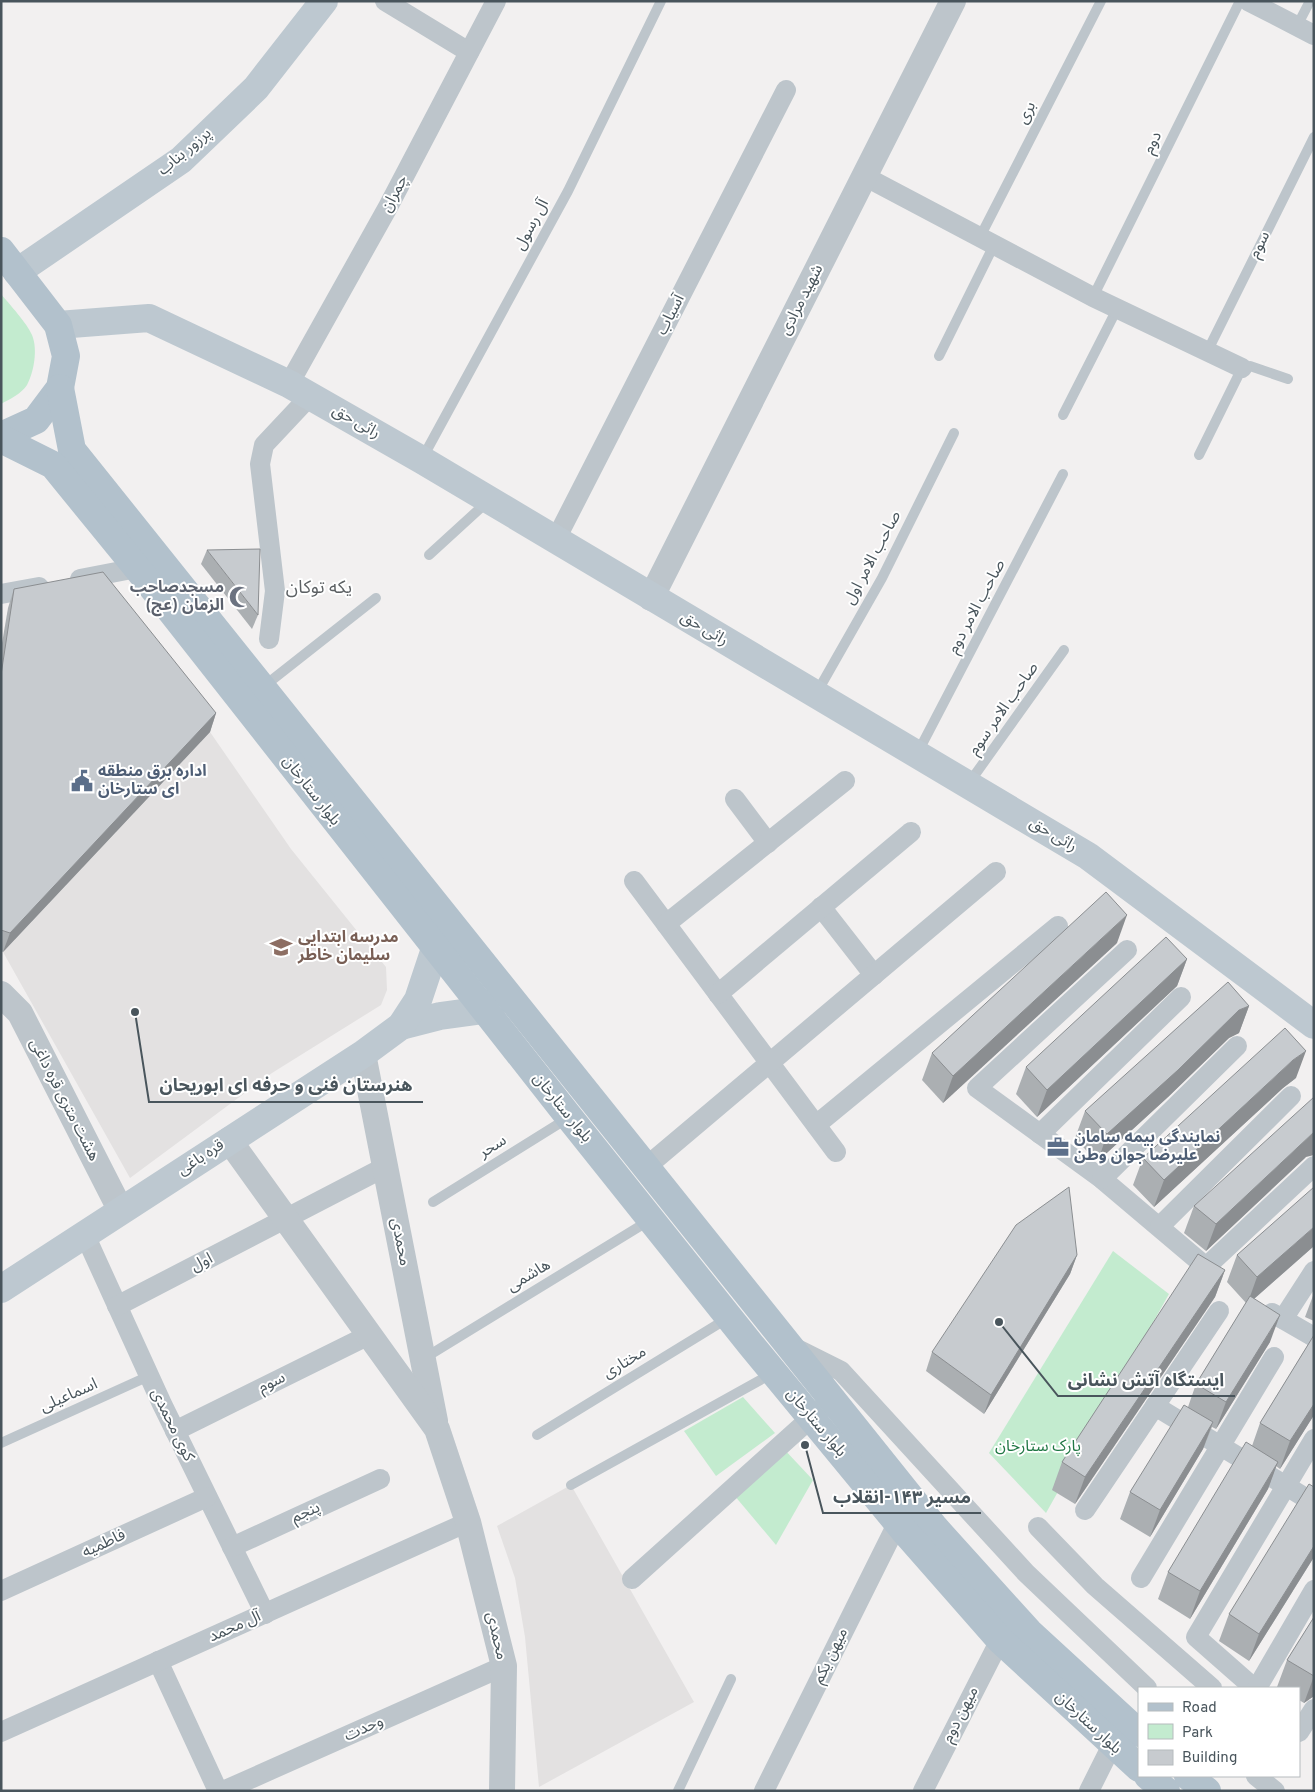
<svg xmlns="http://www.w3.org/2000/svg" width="1315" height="1792" font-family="Overpass,'Noto Sans Arabic',sans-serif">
<rect width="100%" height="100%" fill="#f2f0f0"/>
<!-- education -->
<g fill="#e3e1e1">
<path d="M210,732L291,849L386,967L387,990L381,1005L272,1073L130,1178L3,952Z"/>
<path d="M571,1485L694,1702L539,1787L525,1637L515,1578L497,1526Z"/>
</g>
<!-- green -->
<g fill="#c3ebcf">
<path d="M1,294C10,305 27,323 32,335C38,349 34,372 27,385C21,394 10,399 1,404Z"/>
<path d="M1113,1251L1169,1294L1046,1513L989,1453Z"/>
<path d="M743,1397L775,1433L716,1476L684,1431Z"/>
<path d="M783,1448L813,1480L776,1545L734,1495Z"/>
</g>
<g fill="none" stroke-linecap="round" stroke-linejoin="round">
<!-- service -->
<g stroke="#bdc5cb" stroke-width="10">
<path d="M1297,26L1310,1"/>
<path d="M980,237L1101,1"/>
<path d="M1093,297L1240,1"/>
<path d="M1207,352L1314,137"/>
<path d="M939,356L994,245"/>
<path d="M1063,415L1117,309"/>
<path d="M1199,455L1242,368L1250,366L1288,379"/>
<path d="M422,459L568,191L661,1"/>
<path d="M429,555L487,502"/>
<path d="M263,687L376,598"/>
<path d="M816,694L882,578L954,433"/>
<path d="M917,754L1063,474"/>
<path d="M969,783L1064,650"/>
<path d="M433,1202L568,1118"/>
<path d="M423,1359L650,1220"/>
<path d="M537,1435L728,1318"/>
<path d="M1,1443L149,1376"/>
<path d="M571,1485L773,1373"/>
<path d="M678,1791L731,1679"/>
</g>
<!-- minor -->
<g stroke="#bdc5cb" stroke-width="20">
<path d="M385,1L469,52"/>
<path d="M1248,1L1314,35"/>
<path d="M864,176L1093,297L1242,368"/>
<path d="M289,384L388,207L496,1"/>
<path d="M555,541L786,90"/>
<path d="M80,579L137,568"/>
<path d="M1,594L39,587"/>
<path d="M269,639L275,591L260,464L264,445L310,396"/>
<path d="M735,799L768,843"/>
<path d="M634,881L836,1152"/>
<path d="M821,907L874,975"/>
<path d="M666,924L845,781"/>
<path d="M1127,950L977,1088L1102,1179L1206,1267L1314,1166"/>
<path d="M718,994L911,832"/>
<path d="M816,1125L1058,926"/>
<path d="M1040,1134L1181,997"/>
<path d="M646,1167L996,872"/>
<path d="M1102,1179L1237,1046"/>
<path d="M1160,1226L1291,1096"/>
<path d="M85,1235L162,1404L265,1614"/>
<path d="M117,1306L385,1167"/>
<path d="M1272,1313L1314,1337"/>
<path d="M1283,1319L1314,1271"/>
<path d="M795,1348L841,1371L1026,1573L1147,1688"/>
<path d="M1155,1406L1314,1503"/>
<path d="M175,1431L369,1335"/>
<path d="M1085,1510L1219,1311"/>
<path d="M1038,1527L1095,1586L1212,1688"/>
<path d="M232,1547L380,1479"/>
<path d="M1141,1578L1274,1357"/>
<path d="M632,1579L832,1399"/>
<path d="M1,1591L207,1497"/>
<path d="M158,1661L218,1791"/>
<path d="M1254,1688L1196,1637L1314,1439"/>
<path d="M1257,1688L1314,1590"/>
<path d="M1,1732L468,1522"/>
<path d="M1299,1732L1314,1709"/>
<path d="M1256,1776L1275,1791"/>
<path d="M223,1791L504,1666"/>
<path d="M764,1791L898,1522"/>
<path d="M923,1791L1000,1640"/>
<path d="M1089,1791L1112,1745"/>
</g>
<!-- tertiary -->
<g stroke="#bdc5cb" stroke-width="26">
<path d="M651,598L953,1"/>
<path d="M1,994L20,1013L121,1211"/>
<path d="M363,1054L435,1421"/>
<path d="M229,1140L437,1429L468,1522L504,1666L502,1791"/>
</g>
<!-- secondary -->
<g stroke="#bdc8d0" stroke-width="28">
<path d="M17,272L181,160L256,88L324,1"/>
<path d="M58,325L149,318L289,384L422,460L1088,856L1314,1025"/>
<path d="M401,1026L440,1016L484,1010L501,998"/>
<path d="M1,1289L363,1054L401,1026L418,1000L435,949L452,935"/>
</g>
<!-- primary -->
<g stroke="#b2c1cc" stroke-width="28">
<path d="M1,251L58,325L66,356L60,388L36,420L1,436"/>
<path d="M60,388L72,450L935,1528L1029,1632L1139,1733"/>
<path d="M1,439L53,465L137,568L569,1117L751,1345L906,1533L1000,1640L1139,1768"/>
<path d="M1148,1776L1166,1791"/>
<path d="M1188,1776L1207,1791"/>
</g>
</g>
<!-- wall -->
<g fill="#abafb2">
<path d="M207,550L258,615L252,629L201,564Z"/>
<path d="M14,589L216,713L210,732L3,952L1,951V649L8,608Z"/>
<path d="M1117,943L943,1103L922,1080L932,1053Z"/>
<path d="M1187,959L1177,986L1037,1117L1016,1094L1026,1067Z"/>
<path d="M1249,1006L1239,1033L1229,1038L1168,1097L1098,1161L1094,1159L1075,1138L1085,1111Z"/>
<path d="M1296,1078L1283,1088L1154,1207L1133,1185L1143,1158Z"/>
<path d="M1306,1157L1206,1251L1184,1233L1194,1206Z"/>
<path d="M1314,1246L1254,1299L1270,1342L1216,1429L1212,1427L1203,1449L1150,1537L1120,1519L1130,1492L1188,1407L1196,1384L1246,1303L1227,1282L1237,1255Z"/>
<path d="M1077,1255L1070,1274L984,1414L926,1371L932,1352Z"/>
<path d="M1225,1270L1215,1297L1075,1504L1052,1490L1062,1462Z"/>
<path d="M1314,1293V1321L1305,1317Z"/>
<path d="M1314,1335V1415L1280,1469L1276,1466L1268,1489L1190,1619L1158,1599L1168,1572L1252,1446L1260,1423Z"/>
<path d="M1314,1487V1557L1249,1661L1219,1641L1229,1614Z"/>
<path d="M1314,1617V1696L1304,1703L1299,1700V1688H1279L1277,1687L1287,1660Z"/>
</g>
<!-- shaded-wall -->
<g fill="#8b8e91">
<path d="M216,713L210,732L3,952L10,933Z"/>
<path d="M1127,915L1117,943L943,1103L953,1076Z"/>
<path d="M1187,959L1177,986L1037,1117L1047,1090Z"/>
<path d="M1249,1006L1239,1033L1229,1038L1168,1097L1098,1161L1107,1134L1239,1010Z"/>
<path d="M1306,1051L1296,1078L1283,1088L1154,1207L1164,1180L1293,1060Z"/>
<path d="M1314,1132V1155L1306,1157L1206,1251L1216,1224Z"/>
<path d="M1314,1227V1246L1247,1305L1257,1277Z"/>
<path d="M1077,1255L1070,1274L984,1414L991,1395Z"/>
<path d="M1225,1270L1215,1297L1075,1504L1085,1477Z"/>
<path d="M1280,1315L1270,1342L1216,1429L1226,1402Z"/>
<path d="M1314,1404V1415L1280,1469L1290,1441Z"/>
<path d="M1213,1422L1203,1449L1150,1537L1160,1510Z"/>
<path d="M1278,1462L1268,1489L1190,1619L1200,1591Z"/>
<path d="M1314,1546V1557L1249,1661L1259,1634Z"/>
<path d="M1314,1676V1696L1304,1703Z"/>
</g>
<!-- building -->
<g fill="#c7cbcf" stroke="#8b8e91">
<path d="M260,549L258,615L207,550Z"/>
<path d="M103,572L216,713L10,933L1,930V675L14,589Z"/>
<path d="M1106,892L1127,915L953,1076L932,1053Z"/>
<path d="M1166,937L1187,959L1047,1090L1026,1067Z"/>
<path d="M1228,982L1249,1006L1239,1010L1178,1070L1107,1134L1104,1131L1085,1111Z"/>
<path d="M1285,1028L1306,1051L1293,1060L1164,1180L1143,1158Z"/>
<path d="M1314,1097V1132L1216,1224L1194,1206Z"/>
<path d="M1069,1187L1077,1255L991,1395L932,1352L1016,1225Z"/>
<path d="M1314,1187V1227L1257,1277L1237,1255Z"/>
<path d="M1198,1254L1225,1270L1085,1477L1062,1462Z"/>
<path d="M1250,1296L1280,1315L1226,1402L1196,1384Z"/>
<path d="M1314,1335V1404L1290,1441L1260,1423Z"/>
<path d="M1184,1405L1213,1422L1160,1510L1130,1492Z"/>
<path d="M1246,1442L1278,1462L1200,1591L1168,1572Z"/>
<path d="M1309,1484L1314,1487V1546L1259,1634L1229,1614Z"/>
<path d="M1314,1617V1676L1287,1660Z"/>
</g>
<!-- icons -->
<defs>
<g id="mosque-bare" transform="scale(1.725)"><path d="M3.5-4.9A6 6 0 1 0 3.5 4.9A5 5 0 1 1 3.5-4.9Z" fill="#6b7280" stroke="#fff" stroke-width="2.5" paint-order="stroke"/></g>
<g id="civic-bare" transform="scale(1.725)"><path d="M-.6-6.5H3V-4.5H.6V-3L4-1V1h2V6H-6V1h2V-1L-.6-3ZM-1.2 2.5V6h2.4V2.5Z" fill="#5c6f8a" stroke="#fff" stroke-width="2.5" paint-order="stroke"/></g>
<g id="school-bare" transform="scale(1.725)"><path d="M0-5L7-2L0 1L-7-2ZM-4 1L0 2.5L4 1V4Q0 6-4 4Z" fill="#8d6e63" stroke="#fff" stroke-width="2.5" paint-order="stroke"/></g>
<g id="office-bare" transform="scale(1.725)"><path d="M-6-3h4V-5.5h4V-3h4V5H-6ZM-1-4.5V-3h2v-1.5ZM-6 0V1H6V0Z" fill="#5c6f8a" stroke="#fff" stroke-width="2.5" paint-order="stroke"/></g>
</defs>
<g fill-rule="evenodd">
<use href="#mosque-bare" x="240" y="597"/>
<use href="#civic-bare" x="82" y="781"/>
<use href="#school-bare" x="281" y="947"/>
<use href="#office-bare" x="1058" y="1147"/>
</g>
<g text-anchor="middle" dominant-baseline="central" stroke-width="4" stroke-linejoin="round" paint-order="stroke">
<!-- street labels -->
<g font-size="16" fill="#49555c" stroke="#fff">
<text transform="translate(1027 113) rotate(-63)">بری</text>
<text transform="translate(1153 143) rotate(-64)">دوم</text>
<text transform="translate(185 152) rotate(-40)">پرزور بناب</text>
<text transform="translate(395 194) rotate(-62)">چمران</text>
<text transform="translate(532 225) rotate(-62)">آل رسول</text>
<text transform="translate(1260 245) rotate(-64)">سوم</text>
<text transform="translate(802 300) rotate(-63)">شهید مرادی</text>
<text transform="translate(671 315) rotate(-63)">آسیاب</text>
<text transform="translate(356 422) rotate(30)">راثی حق</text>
<text transform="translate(873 558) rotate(-62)">صاحب الامر اول</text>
<text transform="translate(977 607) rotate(-62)">صاحب الامر دوم</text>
<text transform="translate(704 629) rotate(31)">راثی حق</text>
<text transform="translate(1004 709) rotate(-55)">صاحب الامر سوم</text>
<text transform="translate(311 791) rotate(52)">بلوار ستارخان</text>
<text transform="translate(1053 835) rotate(31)">راثی حق</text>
<text transform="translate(64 1100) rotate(63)">هشت متری قره داغی</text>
<text transform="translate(562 1108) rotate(51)">بلوار ستارخان</text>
<text transform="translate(493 1147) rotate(-32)">سحر</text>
<text transform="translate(201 1158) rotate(-33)">قره باغی</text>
<text transform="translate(400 1242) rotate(79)">محمدی</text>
<text transform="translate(202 1263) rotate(-27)">اول</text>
<text transform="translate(529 1276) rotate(-31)">هاشمی</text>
<text transform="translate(625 1363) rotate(-31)">مختاری</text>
<text transform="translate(272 1383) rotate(-26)">سوم</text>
<text transform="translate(69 1396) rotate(-24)">اسماعیلی</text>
<text transform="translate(816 1423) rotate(50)">بلوار ستارخان</text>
<text transform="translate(172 1425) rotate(64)">کوی محمدی</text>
<text transform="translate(306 1513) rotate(-25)">پنجم</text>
<text transform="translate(104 1544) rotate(-25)">فاطمیه</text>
<text transform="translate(235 1627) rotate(-24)">آل محمد</text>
<text transform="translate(496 1636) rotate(77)">محمدی</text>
<text transform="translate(831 1656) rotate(-64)">میهن یکم</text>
<text transform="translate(961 1715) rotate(-63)">میهن دوم</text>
<text transform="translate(1088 1723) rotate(43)">بلوار ستارخان</text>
<text transform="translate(364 1729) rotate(-24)">وحدت</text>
</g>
<!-- worship labels -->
<g font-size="16" font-weight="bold" fill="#5b616d" stroke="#fff" text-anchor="end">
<text x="224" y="588">مسجدصاحب<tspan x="224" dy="18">الزمان (عج)</tspan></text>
</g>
<!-- service labels -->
<g font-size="16" font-weight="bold" fill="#4e5e75" stroke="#fff" text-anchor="start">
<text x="98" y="772">اداره برق منطقه<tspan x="98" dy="18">ای ستارخان</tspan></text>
<text x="1074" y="1138">نمایندگی بیمه سامان<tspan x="1074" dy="18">علیرضا جوان وطن</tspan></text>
</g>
<!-- education labels -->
<g font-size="16" font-weight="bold" fill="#785e54" stroke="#fff" text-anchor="start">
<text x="298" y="938">مدرسه ابتدایی<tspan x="298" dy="18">سلیمان خاطر</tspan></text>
</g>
<!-- park labels -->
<g font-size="16" fill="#207744" stroke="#fff">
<text x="1038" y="1447">پارک ستارخان</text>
</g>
<!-- neighbourhood labels -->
<g font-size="18" fill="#5d6164" stroke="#fff">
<text x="319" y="588">یکه توکان</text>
</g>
</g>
<!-- callouts -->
<path fill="none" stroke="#49555c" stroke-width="2" d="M135 1012L149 1102H423M999 1322L1058 1396H1235M805 1445L823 1513H981"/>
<g fill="#49555c" stroke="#fff" stroke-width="2">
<circle cx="135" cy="1012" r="5"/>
<circle cx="999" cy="1322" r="5"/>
<circle cx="805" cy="1445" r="5"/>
</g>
<g font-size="18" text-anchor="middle" font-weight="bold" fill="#49555c" stroke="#fff" stroke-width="4" stroke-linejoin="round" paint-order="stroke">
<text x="286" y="1091">هنرستان فنی و حرفه ای ابوریحان</text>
<text x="1146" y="1386">ایستگاه آتش نشانی</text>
<text x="902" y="1503">مسیر ۱۴۳-انقلاب</text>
</g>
<!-- border -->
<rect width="1315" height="1792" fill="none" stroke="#49555c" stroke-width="5"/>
<!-- legend -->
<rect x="1138" y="1687" width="162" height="90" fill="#ffffff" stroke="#b6bbbe"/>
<rect x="1148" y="1703" width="25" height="8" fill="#b2c1cc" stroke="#b6bbbe"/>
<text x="1182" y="1712" font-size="15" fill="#49555c">Road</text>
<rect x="1148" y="1724" width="25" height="15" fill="#c3ebcf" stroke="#b6bbbe"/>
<text x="1182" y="1737" font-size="15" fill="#49555c">Park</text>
<rect x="1148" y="1750" width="25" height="15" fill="#c7cbcf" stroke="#b6bbbe"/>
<text x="1182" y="1762" font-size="15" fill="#49555c">Building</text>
</svg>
